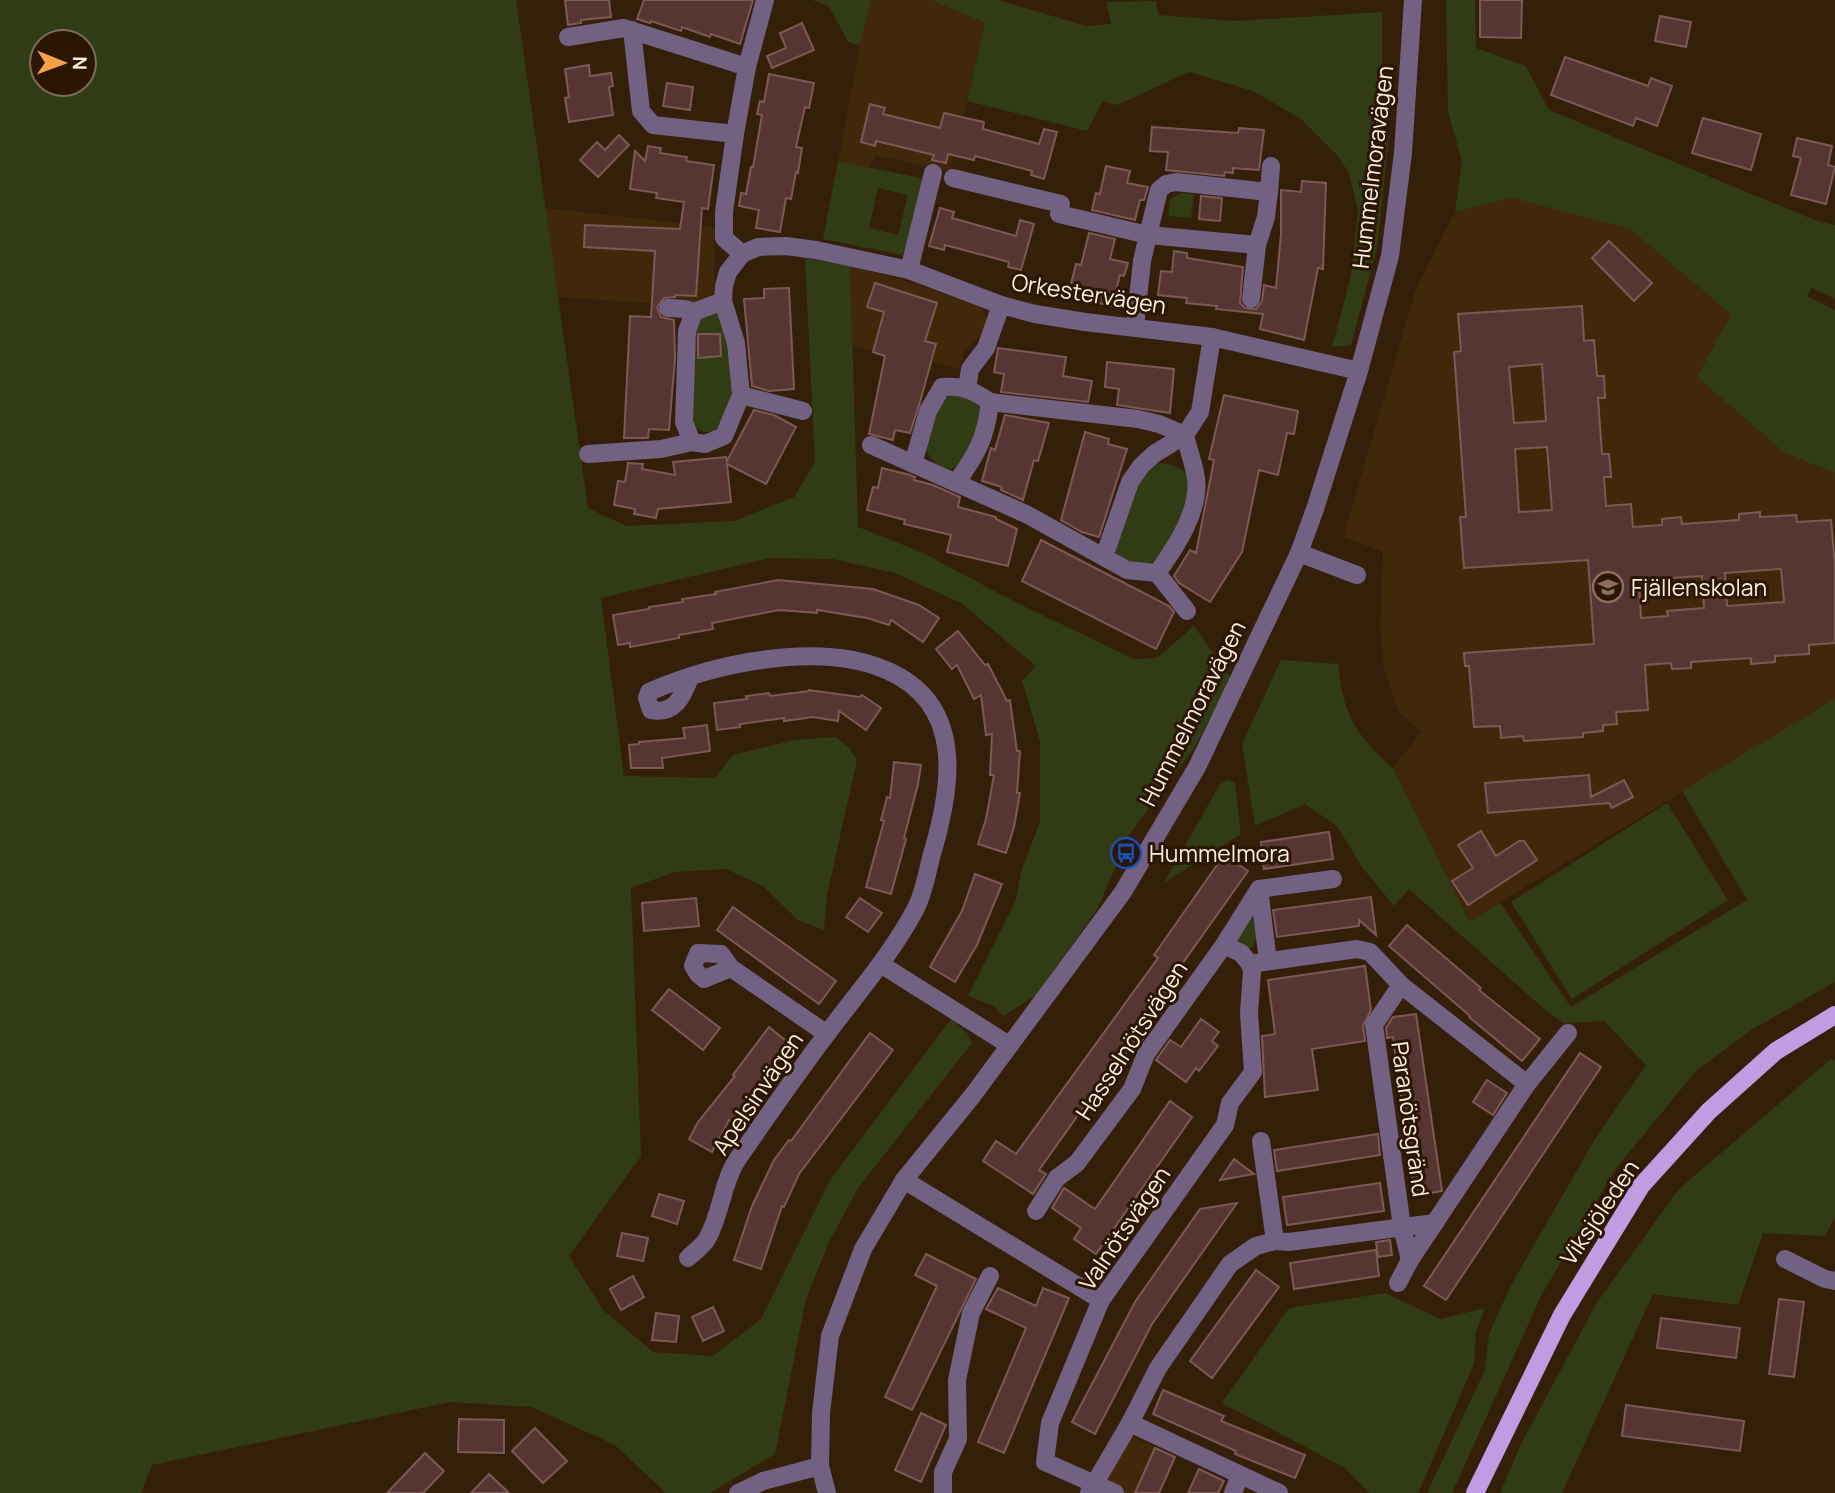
<svg xmlns="http://www.w3.org/2000/svg" width="1835" height="1493" font-family="Manrope,sans-serif">
<rect width="100%" height="100%" fill="#341f09"/>
<!-- built -->
<g fill="#42280a" fill-rule="evenodd">
<path d="M871,0H931L985,23L950,172L875,155L870,167L838,161L860,45ZM870,104L884,108L883,114L940,128L944,113L957,116L933,160L934,155L876,141L875,146L861,142Z"/>
<path d="M1512,198L1630,229L1732,314L1697,377L1785,453L1835,473V699L1469,921L1393,768L1421,732L1398,711L1384,669L1380,623L1383,552L1343,537L1415,292L1455,212Z"/>
<path d="M545,208L715,227L714,292L706,300L695,306L557,297Z"/>
<path d="M850,266L906,281L982,307L986,319L985,330L964,352L959,369L931,361L929,368L852,345Z"/>
<path d="M1129,1435L1176,1457L1159,1493H1103L1105,1481Z"/>
</g>
<!-- green -->
<g fill="#313c15" fill-rule="evenodd">
<path d="M0,0H516L588,508L626,526L734,521L794,497L815,462L805,258L850,266L858,527L923,553L1017,603L1134,659L1157,658L1194,626L1231,678L1194,748L1129,835L1098,908L1036,995L1003,1016L994,1006L968,996L1016,900L1021,872L1040,822V741L1022,681L1036,666L961,603L895,573L833,559L769,558L601,598L624,776L715,778L733,755L795,740L836,737L849,748L857,760L827,895L824,930L798,920L763,886L726,869L674,872L631,888L641,1156L569,1256L603,1310L653,1352L713,1356L761,1319L830,1180L951,1019L967,1033L972,1043L858,1188L829,1242L806,1299L775,1454L710,1493H666L615,1445L532,1407L450,1402L152,1465L141,1493H0ZM42,42H84V84H42Z"/>
<path d="M812,0H871L860,45L848,42L829,6Z"/>
<path d="M931,0H998L1086,26L1111,24L1106,2L1156,1L1158,15L1236,21L1382,12V110L1389,136L1377,248L1351,345L1332,347L1351,276L1358,211L1349,173L1337,155L1301,119L1253,91L1189,72L1117,105L1103,101L1087,131L967,101L985,23Z"/>
<path d="M1446,0H1475L1476,48L1526,66L1549,110L1817,221L1835,225V299L1812,288L1807,296L1835,310V473L1785,453L1697,377L1731,314L1630,229L1512,198L1455,212L1462,161L1448,112Z"/>
<path d="M838,161L920,178L926,186L911,245L901,255L823,239ZM878,188L908,195L898,235L869,228Z"/>
<path d="M1181,193L1194,194L1191,218L1168,216L1170,199Z"/>
<path d="M722,307C731,347 743,397 715,431L704,432L694,427L688,412L691,332L708,311Z"/>
<path d="M951,395L974,399L984,408C982,430 970,460 950,470C946,468 939,466 935,462C916,448 933,416 941,399Z"/>
<path d="M1155,463C1170,463 1182,467 1191,479L1181,522L1160,558L1141,567L1122,561L1114,550L1133,487Z"/>
<path d="M1281,660L1338,664C1343,714 1355,735 1393,768L1469,921L1500,903L1571,1007L1747,900L1682,791L1835,699V982L1753,1029L1696,1071L1617,1167L1541,1296L1452,1493H1427L1485,1370L1489,1334L1511,1285L1595,1139L1646,1065L1604,1021L1564,1023L1550,1014L1409,889L1394,906L1362,867L1337,826L1305,804L1255,826L1242,744Z"/>
<path d="M1229,780L1235,783L1241,834L1164,883L1220,784Z"/>
<path d="M1667,803L1728,900L1572,999L1511,902Z"/>
<path d="M1253,913L1257,937L1253,947L1246,951L1237,947L1232,936Z"/>
<path d="M1831,1059L1835,1060V1217L1825,1236L1763,1233L1738,1305L1653,1294L1562,1493H1500L1521,1444L1596,1304L1678,1190Z"/>
<path d="M1385,1293L1440,1319L1485,1308L1476,1332L1474,1364L1419,1491L1416,1493H1369L1345,1468L1222,1403L1289,1308Z"/>
</g>
<!-- building -->
<g fill="#563633" stroke="#7d5956" stroke-width="2" fill-rule="evenodd">
<path d="M565,0H609L611,17L581,20V23L568,25Z"/>
<path d="M644,0H753L740,44L711,34L710,37L682,27L681,31L651,21L650,23L637,19Z"/>
<path d="M1480,0H1522L1521,38L1480,37Z"/>
<path d="M1660,16L1691,22L1686,47L1655,41Z"/>
<path d="M802,23L814,50L772,68L767,56L786,48L780,33Z"/>
<path d="M1565,57L1648,86L1651,78L1672,86L1657,126L1636,118L1633,126L1551,95Z"/>
<path d="M589,65L590,76L611,73L613,86L609,87L613,115L569,122L565,98L569,97L565,69Z"/>
<path d="M769,74L814,83L809,108L805,107L796,147L802,148L798,173L796,172L791,199L786,198L780,232L756,228L759,210L739,206L741,193L746,194L751,167H753L762,115L757,114L760,101L764,102Z"/>
<path d="M667,83L693,87L690,110L663,106Z"/>
<path d="M870,104L885,108L883,114L940,128L944,113L970,119L984,122L983,129L1039,144L1044,129L1057,132L1044,179L1031,175L1032,171L975,156L974,160L948,154L946,163L932,160L934,155L876,141L875,146L861,142Z"/>
<path d="M1703,118L1761,134L1751,170L1692,153Z"/>
<path d="M1152,127L1238,133L1239,128L1264,130L1259,170L1233,168V173L1225,172L1224,176L1166,170L1168,152L1150,151Z"/>
<path d="M619,135L629,145L598,177L580,160L597,142L605,150Z"/>
<path d="M1797,138L1832,146L1828,165L1835,167L1826,204L1791,195L1801,158L1793,156Z"/>
<path d="M648,146L661,148L660,153L687,157L686,161L714,165L708,209L702,208L696,296L675,295V297L664,298L657,307L661,317L674,320L675,359L669,430L649,429L648,438H624L630,316L651,317L655,251L584,247L585,225L680,229L684,202L656,198L657,193L630,189L635,151L645,161Z"/>
<path d="M1106,166L1130,171L1127,183L1148,187L1144,200H1140L1135,220L1092,210L1096,193L1100,194Z"/>
<path d="M1302,181L1326,183L1323,269L1318,268L1304,340L1260,329L1263,314L1216,309L1217,306L1186,303L1187,298L1158,295L1161,271L1172,272L1174,251L1187,253V258L1243,267L1240,303L1245,308L1256,309L1262,301L1264,285L1276,288L1281,234V190L1301,192Z"/>
<path d="M1201,196L1222,198L1220,221L1199,219Z"/>
<path d="M940,208L954,212L952,218L1016,236L1020,220L1034,224L1021,270L1008,267L1009,262L945,245L944,250L929,246Z"/>
<path d="M1089,233L1115,239L1110,259L1128,263L1124,276L1120,275L1112,306L1068,296L1076,264L1081,265Z"/>
<path d="M1609,241L1652,283L1634,301L1592,258Z"/>
<path d="M875,283L937,303L925,341L936,344L920,402L910,433L895,430L893,440L869,434L885,356L873,352L884,312L867,307Z"/>
<path d="M789,288L794,389L769,391L752,386L744,299L764,298V289Z"/>
<path d="M1582,306L1584,341L1594,340L1597,376H1604L1605,398H1598L1602,454H1609L1611,477H1604L1606,506L1631,504L1633,527L1662,525V519L1681,517L1682,524L1739,520V514L1760,512V517L1796,515L1797,522L1831,520L1835,566V643L1809,645V654L1775,656V662L1751,664V658L1691,662V668L1672,669L1671,663L1645,665L1648,710L1616,712L1617,724L1603,725V731L1583,733V737L1524,741L1523,736L1501,738L1500,726L1474,727L1469,666H1465L1464,653L1594,644L1588,560L1464,568L1460,517H1466L1454,352L1461,351L1458,314ZM1542,364L1546,421L1514,423L1509,367ZM1547,447L1552,510L1519,512L1515,449ZM1781,569L1784,602L1727,606L1725,573ZM1702,576L1704,608L1667,611L1668,616L1641,618L1639,580Z"/>
<path d="M698,334H720L721,356L698,358Z"/>
<path d="M998,348L1066,357L1063,376L1092,381L1088,402L1001,392L1004,374L994,372Z"/>
<path d="M1107,362L1174,369L1170,413L1117,405L1119,389L1105,387Z"/>
<path d="M1224,395L1298,411L1294,434L1287,433L1278,475L1259,470L1242,552L1210,602L1179,583L1174,576L1190,550L1196,553L1214,460L1209,459Z"/>
<path d="M754,410L774,415L796,427L766,484L727,464L731,502L658,509L656,518L634,514L635,509L614,505L618,481L625,482L628,463L643,464L642,469L675,475L673,462L726,457L727,461Z"/>
<path d="M1005,415L1049,423L1038,461L1034,460L1023,500L1001,490L1002,487L982,481L991,448L995,450Z"/>
<path d="M1085,432L1109,439L1108,444L1127,449L1099,537L1082,532L1061,520Z"/>
<path d="M882,468L910,475L915,477L914,480L933,485L960,497L958,507L996,517V519L1017,529L1008,566L947,552L951,535L904,524L905,520L867,510L873,487L878,488Z"/>
<path d="M1041,540L1169,606L1174,612L1156,649L1022,581Z"/>
<path d="M778,580L873,589L919,605L939,618L923,642L891,620L889,625L867,618L817,610V613L779,610L712,623L713,629L679,635V638L630,647V643L618,645L613,615L649,609V607L683,602L682,599L716,594L715,592Z"/>
<path d="M958,631L985,665L988,664L1007,701L1010,700L1017,751H1020L1017,793H1020L1014,827L1006,853L978,844L986,819L994,775H990L992,734L986,735L981,695L974,699L957,665L952,669L936,649Z"/>
<path d="M808,690L860,697L862,695L881,708L866,730L839,711L838,721L813,717L784,721V718L740,724V727L717,730L714,703L747,699L746,696L769,693L770,696L810,691Z"/>
<path d="M707,725L710,751L662,758L663,768H631L629,745L639,744V742L685,738L683,728Z"/>
<path d="M894,762L921,765L918,784L904,838L906,839L891,894L866,887L884,821L881,820L887,797L890,798Z"/>
<path d="M1589,775L1591,797L1624,780L1633,797L1612,808L1609,803L1488,813L1485,783Z"/>
<path d="M1481,831L1496,856L1519,841H1524L1537,860L1468,905L1452,881L1473,868L1458,845Z"/>
<path d="M1329,832L1333,859L1264,869L1261,842Z"/>
<path d="M1224,855L1248,871L1173,977L1178,980L1147,1023L1152,1026L1138,1046L1133,1043L1121,1061L1118,1059L1039,1170L1046,1174L1033,1194L983,1161L996,1141L1016,1154L1158,958L1154,955Z"/>
<path d="M975,874L1002,884L977,945L955,982L930,967L962,911Z"/>
<path d="M1371,897L1376,935L1359,920V926L1277,937L1273,910Z"/>
<path d="M696,898L699,926L644,931L642,903Z"/>
<path d="M860,898L882,913L868,932L846,917Z"/>
<path d="M733,907L836,981L819,1004L717,930Z"/>
<path d="M1407,925L1481,988L1479,990L1540,1039L1522,1061L1469,1017L1470,1016L1389,946Z"/>
<path d="M1365,966L1371,1010L1363,1026L1365,1041L1312,1049L1318,1090L1265,1097L1262,1036L1275,1034L1268,980Z"/>
<path d="M669,989L720,1028L703,1050L652,1010Z"/>
<path d="M1416,1014L1442,1191L1415,1196L1393,1037L1387,1038L1386,1028L1393,1017Z"/>
<path d="M1201,1019L1219,1032L1212,1041L1218,1046L1199,1071L1196,1068L1186,1082L1156,1060L1170,1040L1181,1047Z"/>
<path d="M769,1027L790,1044L732,1122L729,1120L712,1152L689,1139L698,1122L735,1076L733,1075Z"/>
<path d="M870,1033L893,1050L799,1174L784,1207L782,1206L761,1269L734,1260L752,1206L774,1160L789,1140L791,1141Z"/>
<path d="M1580,1053L1601,1067L1446,1300L1424,1286Z"/>
<path d="M1487,1080L1507,1093L1493,1115L1473,1102Z"/>
<path d="M1170,1101L1192,1117L1096,1254L1074,1239L1081,1228L1052,1208L1064,1188L1095,1209Z"/>
<path d="M1378,1134L1380,1155L1277,1171L1274,1150Z"/>
<path d="M1234,1159L1254,1174L1220,1180Z"/>
<path d="M1380,1183L1384,1211L1287,1225L1283,1197Z"/>
<path d="M659,1194L684,1201L677,1224L652,1216Z"/>
<path d="M1237,1203L1152,1324L1095,1434L1072,1422L1135,1302L1200,1209Z"/>
<path d="M622,1233L648,1238L643,1261L617,1256Z"/>
<path d="M1390,1240L1392,1255L1378,1257L1376,1242Z"/>
<path d="M1376,1250L1379,1276L1294,1289L1290,1263Z"/>
<path d="M926,1254L976,1279L912,1410L885,1397L937,1286L915,1275Z"/>
<path d="M1256,1270L1279,1287L1212,1378L1190,1361Z"/>
<path d="M633,1276L644,1297L621,1310L610,1289Z"/>
<path d="M998,1288L1036,1306L1043,1288L1069,1298L1004,1453L978,1442L1026,1328L986,1309Z"/>
<path d="M1779,1299L1804,1302L1794,1377L1769,1374Z"/>
<path d="M713,1307L724,1331L703,1341L692,1317Z"/>
<path d="M656,1313L679,1316L676,1342L652,1340Z"/>
<path d="M1661,1318L1740,1328L1736,1358L1657,1348Z"/>
<path d="M1163,1390L1224,1416L1221,1421L1305,1455L1295,1478L1235,1454L1236,1451L1153,1414Z"/>
<path d="M1626,1405L1744,1421L1740,1451L1622,1436Z"/>
<path d="M921,1413L946,1425L921,1482L895,1470Z"/>
<path d="M459,1419L504,1420V1453L458,1452Z"/>
<path d="M535,1428L567,1461L543,1483L512,1451Z"/>
<path d="M1155,1448L1175,1457L1159,1493H1135Z"/>
<path d="M425,1453L444,1471L423,1493H387Z"/>
<path d="M1199,1469L1224,1481L1218,1493H1188Z"/>
<path d="M489,1474L509,1493H471Z"/>
</g>
<g fill="none" stroke-linecap="round" stroke-linejoin="round">
<!-- minor -->
<g stroke="#726183" stroke-width="18">
<path d="M632,30L641,111L653,125L735,134"/>
<path d="M568,37L624,28L747,67"/>
<path d="M953,178L1061,204"/>
<path d="M1269,192L1271,166"/>
<path d="M1059,214L1148,235L1142,261L1135,327"/>
<path d="M742,254L724,238V212L735,134L747,67L765,0"/>
<path d="M909,270L933,173"/>
<path d="M1251,299L1257,245L1266,217L1269,192L1176,182L1166,184L1159,190L1148,235L1257,245"/>
<path d="M668,308L685,309L694,312L723,301"/>
<path d="M694,312L687,331L684,422L692,442L705,444L724,436L741,395L736,343L723,301L724,286L728,272L742,254L758,247L786,246L816,250L909,270L1001,305L1035,314L1085,322L1212,337L1359,371"/>
<path d="M967,389L970,369L986,348L1001,305"/>
<path d="M741,395L803,411"/>
<path d="M871,445L1026,514L1127,570L1157,573L1187,611"/>
<path d="M588,454L661,449L692,442"/>
<path d="M913,464L928,411L942,387C963,385 974,391 990,402L1138,419L1159,424L1185,435"/>
<path d="M956,483C977,454 986,438 990,402"/>
<path d="M1299,553L1357,575"/>
<path d="M1104,557L1130,482L1141,466L1154,454L1185,435L1200,412L1212,337"/>
<path d="M1157,573C1176,547 1200,511 1196,478C1194,464 1188,449 1185,435"/>
<path d="M1268,961L1259,889L1333,879"/>
<path d="M1250,964L1357,949L1370,952L1401,985L1527,1084"/>
<path d="M882,965L1009,1045"/>
<path d="M731,968L704,979L698,974L693,966L698,953L721,954L731,968L827,1034"/>
<path d="M1401,985L1374,1025L1402,1227L1410,1260"/>
<path d="M1261,1141L1275,1241L1289,1242L1435,1223"/>
<path d="M904,1180L1101,1300"/>
<path d="M1036,1211L1057,1178L1077,1163L1132,1089L1146,1054L1224,945L1259,889"/>
<path d="M688,1258C694,1252 703,1246 707,1239C721,1215 722,1183 737,1160C769,1114 801,1067 836,1022C864,985 893,951 915,910C924,894 927,872 932,854C952,787 966,704 886,670C818,641 715,663 649,692L647,698L651,710C674,715 683,697 690,677"/>
<path d="M1785,1259L1825,1279L1835,1281"/>
<path d="M1398,1283L1410,1260L1527,1084L1568,1033"/>
<path d="M1130,1423L1279,1493"/>
<path d="M738,1493L763,1481L820,1466"/>
<path d="M827,1493L820,1466L821,1413L830,1336L863,1249L904,1180L973,1095L1123,892L1197,767L1299,553L1315,509L1359,371L1390,256L1403,153L1413,0"/>
<path d="M943,1493V1472L958,1439L957,1380L971,1313L990,1276"/>
<path d="M1089,1493L1130,1423L1158,1368L1230,1264L1256,1246L1275,1241"/>
<path d="M1115,1493L1045,1462L1050,1423L1101,1300L1225,1125L1230,1103L1253,1072L1249,1013L1252,971L1250,964L1241,953L1224,945"/>
<path d="M1233,1493L1240,1475"/>
</g>
<!-- major -->
<path stroke="#c09ce3" stroke-width="18" d="M1475,1493L1562,1315L1641,1186L1709,1111L1776,1051L1835,1015"/>
</g>
<!-- icons -->
<defs>
<g id="school-ring" transform="scale(1.575)"><circle r="9.5" fill="#2a1601" stroke="#8d6e63" stroke-width="1.5"/><path d="M0-5L7-2L0 1L-7-2ZM-4 1L0 2.5L4 1V4Q0 6-4 4Z" fill="#8d6e63"/></g>
<g id="bus-ring" transform="scale(1.575)"><circle r="9.5" fill="#2a1601" stroke="#1a4fb4" stroke-width="1.5"/><path d="M-5-6H5V4H4V6H2V4H-2V6H-4V4H-5ZM-3.5-4V0h7V-4ZM-3.5 1.2v1.5H-2V1.2ZM2 1.2v1.5H3.5V1.2Z" fill="#1a4fb4"/></g>
</defs>
<g fill-rule="evenodd">
<use href="#school-ring" x="1608" y="587"/>
<use href="#bus-ring" x="1126" y="853"/>
</g>
<g text-anchor="middle" dominant-baseline="central" stroke-width="6" stroke-linejoin="round" paint-order="stroke">
<!-- street labels -->
<g font-size="23" fill="#fdeee1" stroke="#2a1601">
<text transform="translate(1372 167) rotate(-83)">Hummelmoravägen</text>
<text transform="translate(1089 293) rotate(9)">Orkestervägen</text>
<text transform="translate(1192 713) rotate(-63)">Hummelmoravägen</text>
<text transform="translate(1131 1040) rotate(-57)">Hasselnötsvägen</text>
<text transform="translate(757 1093) rotate(-56)">Apelsinvägen</text>
<text transform="translate(1411 1119) rotate(82)">Paranötsgränd</text>
<text transform="translate(1599 1212) rotate(-56)">Viksjöleden</text>
<text transform="translate(1124 1228) rotate(-56)">Valnötsvägen</text>
</g>
<!-- poi labels -->
<g font-size="23" fill="#fdeee1" stroke="#2a1601" text-anchor="start">
<text x="1631" y="587">Fjällenskolan</text>
<text x="1149" y="853">Hummelmora</text>
</g>
</g>
<!-- north arrow -->
<g transform="translate(63 63) rotate(91)"><circle r="33" fill="#2a1601" stroke="#7e6c5b" stroke-width="2"/>
<path d="M0-5L12 26L0 18L-12 26Z" fill="#f5a345"/>
<text y="-10" font-size="19" font-weight="bold" text-anchor="middle" fill="#fdeee1">N</text>
</g>
</svg>
